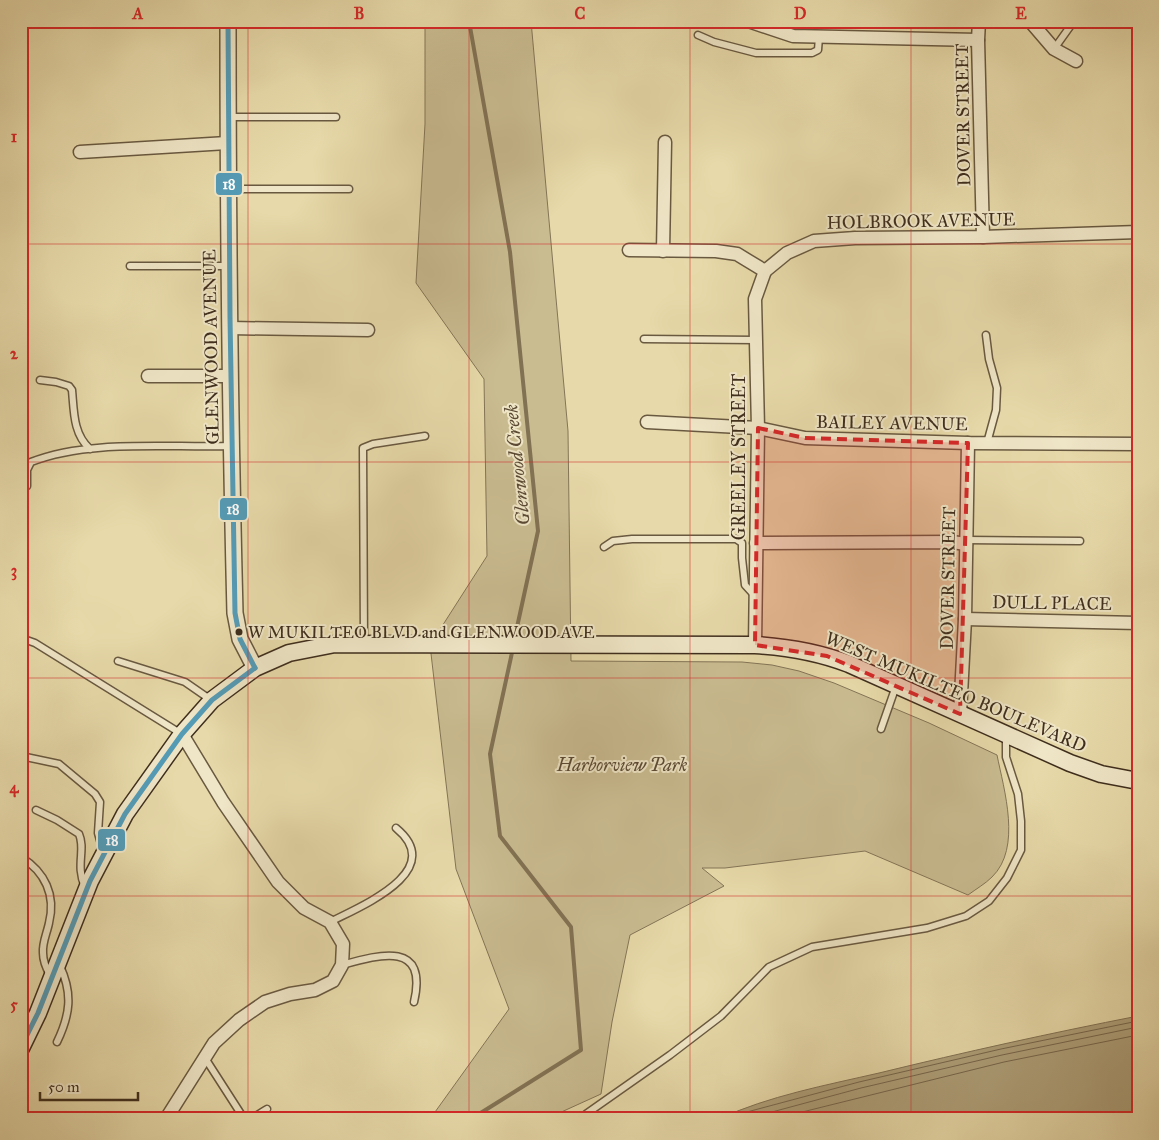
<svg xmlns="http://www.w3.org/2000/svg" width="1159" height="1140" font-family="'IM FELL Great Primer',serif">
<rect width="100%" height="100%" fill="#e7d9a9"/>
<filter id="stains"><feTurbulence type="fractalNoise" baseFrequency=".004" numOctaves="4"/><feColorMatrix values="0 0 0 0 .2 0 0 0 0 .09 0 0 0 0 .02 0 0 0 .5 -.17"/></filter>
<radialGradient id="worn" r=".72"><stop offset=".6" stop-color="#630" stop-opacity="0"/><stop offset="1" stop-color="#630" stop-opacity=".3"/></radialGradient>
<!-- green -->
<path fill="#cabc91" stroke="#847557" d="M425,21H531L568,431L571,661L742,662L772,665L799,671L834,683L929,723L997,755C1004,790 1022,848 992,877C985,884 976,889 968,895L865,851L725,868H702L724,886L630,935L612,1022L601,1094L546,1119H430L509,1009L456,869L430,645L487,556L484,379L416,283L425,124Z"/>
<!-- water -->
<path fill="#ae9f79" stroke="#827254" d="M1138,1016V1119H719C768,1096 827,1085 879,1073C965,1052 1051,1033 1138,1016Z"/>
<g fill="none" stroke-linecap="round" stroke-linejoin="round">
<!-- shore -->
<g stroke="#76664b" stroke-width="1">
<path d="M731,1119L747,1112L859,1082L1001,1049L1138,1021"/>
<path d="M746,1119L861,1088L1002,1055L1138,1027"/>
<path d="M774,1119L1004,1062L1138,1035"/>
</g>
<!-- stream -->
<g stroke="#827254" stroke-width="4">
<path d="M469,21L510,252L538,531L514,641"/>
<path d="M471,1119L581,1050L571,927L500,836L490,754L513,648"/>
</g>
<!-- service casing -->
<g stroke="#695940" stroke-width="9">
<g id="service">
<path d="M228,24L381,22"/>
<path d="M698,35L714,42L756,53H812L818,50L819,37"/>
<path d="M1054,49L1074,21"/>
<path d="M229,117H336"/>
<path d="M228,189H349"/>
<path d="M130,266H228"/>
<path d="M986,335L989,359L997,388L996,410L987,443"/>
<path d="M644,339L756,340"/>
<path d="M40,380L56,382L69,386L72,390C74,411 73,434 90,449"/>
<path d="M27,486V470L31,462C89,439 168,448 231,446"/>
<path d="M966,540L1080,541"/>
<path d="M604,547L613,541L632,539H736L742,543V558L745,585L755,596"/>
<path d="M21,638L35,643L180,733"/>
<path d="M364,643L363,448L373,444L425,436"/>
<path d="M118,661L185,682L211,700"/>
<path d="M881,729L896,686"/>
<path d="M21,756L59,764L95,794L100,802L98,833L103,851"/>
<path d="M36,810L57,820L79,834C86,850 75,865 85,887"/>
<path d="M21,857C45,872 56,895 49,923C47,933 42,943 43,953C43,961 46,968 50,975"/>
<path d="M330,922C361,906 448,871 396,828"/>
<path d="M342,965C381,954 428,941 414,1002"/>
<path d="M57,1042C70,1015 73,994 60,966"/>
<path d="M205,1058L241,1114C251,1122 257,1115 267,1109"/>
<path d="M586,1114L670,1055L721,1016L769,967L812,947L927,928L966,916L989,901L1007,878L1021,850V821L1018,794L1006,757V736"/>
</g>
</g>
<!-- minor casing -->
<g stroke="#695940" stroke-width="15">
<g id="minor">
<path d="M748,21L793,36L978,40"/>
<path d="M979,21L978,40L983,237"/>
<path d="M1030,21L1054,49L1076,61"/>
<path d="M80,152L227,143"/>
<path d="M629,250L716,251L737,254L765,271L787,253L814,241L855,238L983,237L1138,232"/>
<path d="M663,251L665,142"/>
<path d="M230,328L368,330"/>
<path d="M148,376H231"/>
<path d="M647,422L758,428L805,438L968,443L1138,444"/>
<path d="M756,543L952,542L966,544"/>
<path d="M965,619L1138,623"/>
<path d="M755,645L758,428L755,299L765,271"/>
<path d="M960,714L965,619L968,443"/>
<path d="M166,1119L214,1043L239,1020L265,1002L290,994L315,990L333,981L342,965L343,944L330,922L304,908L278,882L223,802L182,734"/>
</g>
</g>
<!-- tertiary casing -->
<g stroke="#695940" stroke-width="18">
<path id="tertiary" d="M228,21C228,218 230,416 235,613L240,639L255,668"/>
</g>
<!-- secondary casing -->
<g stroke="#3f2e1d" stroke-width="19">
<path id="secondary" d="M21,1048L38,1013L90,881L125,814L182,734L212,700L255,668L289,653L335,644L755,645C788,647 818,652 849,664L1070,763L1101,774L1138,781"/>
</g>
<!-- service -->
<use href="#service" stroke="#efe6c7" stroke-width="6"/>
<!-- minor -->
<use href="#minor" stroke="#efe6c7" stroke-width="12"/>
<!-- tertiary -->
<use href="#tertiary" stroke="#efe6c7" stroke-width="15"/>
<!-- secondary -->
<use href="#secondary" stroke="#efe6c7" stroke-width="16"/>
<!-- bus-1 casing -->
<g stroke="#efe6c7" stroke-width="9">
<g id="bus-1">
<path d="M228,21L230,317L235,613L240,639L255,668"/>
<path d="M21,1047L38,1013L90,881L125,814L182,734L212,700L255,668"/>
</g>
</g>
<!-- bus-1 -->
<use href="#bus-1" stroke="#549bb6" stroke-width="5"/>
</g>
<!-- marked area -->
<path fill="#d62828" fill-opacity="0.2" stroke="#d62828" stroke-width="4" stroke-dasharray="10 6" stroke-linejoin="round" d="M758,428L805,438L968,443L960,714L827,656L755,645Z"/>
<!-- grid -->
<path fill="none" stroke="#d62828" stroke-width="1" stroke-opacity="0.55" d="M248,21V1119M469,21V1119M690,21V1119M911,21V1119M21,244H1138M21,462H1138M21,678H1138M21,896H1138"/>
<!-- markers -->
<circle fill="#3f2e1d" stroke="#efe6c7" stroke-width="2" cx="239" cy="632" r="4.5"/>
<g text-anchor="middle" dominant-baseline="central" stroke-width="4" stroke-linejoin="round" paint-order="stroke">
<!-- bus labels -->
<g font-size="17" fill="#3f2e1d" stroke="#efe6c7" text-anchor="start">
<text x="248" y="632">W MUKILTEO BLVD and GLENWOOD AVE</text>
</g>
<!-- street labels -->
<g font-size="18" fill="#3f2e1d" stroke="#efe6c7">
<text transform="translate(963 115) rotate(-91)">DOVER STREET</text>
<text transform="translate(921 221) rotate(-1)">HOLBROOK AVENUE</text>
<text transform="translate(211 347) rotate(-91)">GLENWOOD AVENUE</text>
<text transform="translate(892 423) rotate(1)">BAILEY AVENUE</text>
<text transform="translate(739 457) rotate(-90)">GREELEY STREET</text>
<text transform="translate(948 578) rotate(-89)">DOVER STREET</text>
<text transform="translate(1052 603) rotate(1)">DULL PLACE</text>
<text transform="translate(956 692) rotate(23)">WEST MUKILTEO BOULEVARD</text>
</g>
<!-- park labels -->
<g font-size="18" font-style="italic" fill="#5b4a34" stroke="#efe6c7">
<text x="622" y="765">Harborview Park</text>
</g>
<!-- water labels -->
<g font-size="19" font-style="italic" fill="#5b4a34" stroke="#efe6c7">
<text transform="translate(517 465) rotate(-96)">Glenwood Creek</text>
</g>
</g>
<g stroke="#efe6c7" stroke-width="2">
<rect x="215" y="172" width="28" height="24" rx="5" fill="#549bb6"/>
<rect x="219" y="497" width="29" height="24" rx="5" fill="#549bb6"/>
<rect x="97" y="828" width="29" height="24" rx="5" fill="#549bb6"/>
</g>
<g font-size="14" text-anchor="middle" font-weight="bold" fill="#fff">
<text x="229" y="189">18</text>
<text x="233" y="514">18</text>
<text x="112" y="845">18</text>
</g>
<!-- margin -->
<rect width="1159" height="1140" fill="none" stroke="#e7d9a9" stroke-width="55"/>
<!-- scale -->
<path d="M40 1092v8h98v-8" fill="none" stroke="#3f2e1d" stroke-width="2.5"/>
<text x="48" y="1092" font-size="15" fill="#3f2e1d" stroke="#efe6c7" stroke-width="4" paint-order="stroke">50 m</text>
<rect x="28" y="28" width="1104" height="1084" fill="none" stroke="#d62828" stroke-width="2"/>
<g font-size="16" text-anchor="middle" font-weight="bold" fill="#d62828">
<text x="138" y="19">A</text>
<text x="359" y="19">B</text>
<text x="580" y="19">C</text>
<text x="800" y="19">D</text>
<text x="1021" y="19">E</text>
<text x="14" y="142">1</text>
<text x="14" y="359">2</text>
<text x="14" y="576">3</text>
<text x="14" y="793">4</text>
<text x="14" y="1010">5</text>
</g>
<rect width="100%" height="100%" filter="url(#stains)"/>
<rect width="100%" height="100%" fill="url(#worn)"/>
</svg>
